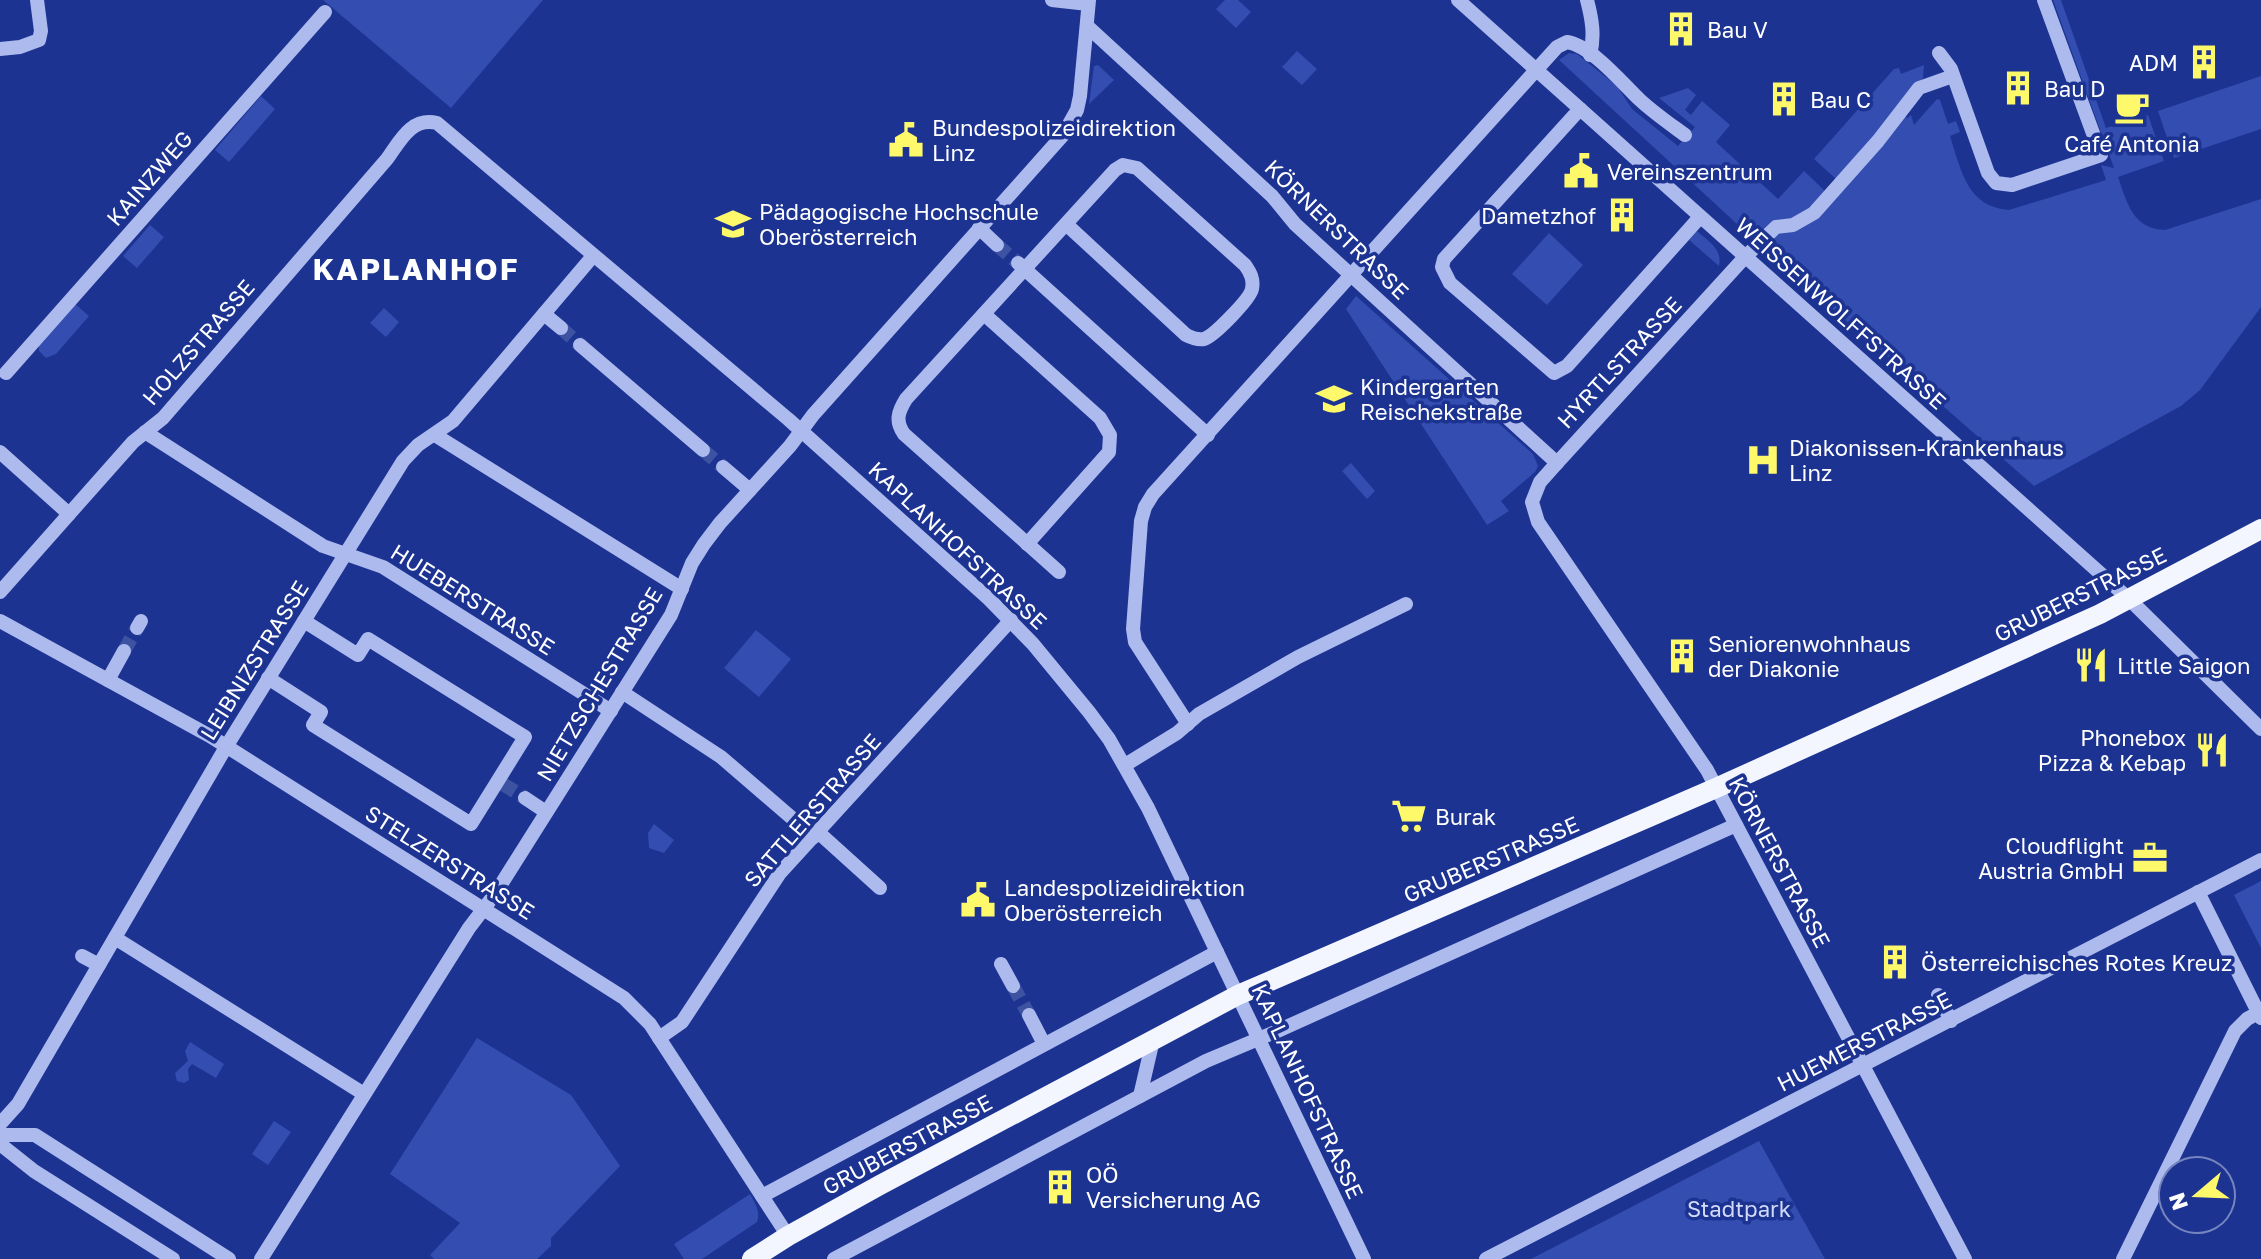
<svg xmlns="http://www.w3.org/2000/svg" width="2261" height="1259" font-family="'Golos Text',sans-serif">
<rect width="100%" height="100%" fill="#1c3392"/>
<!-- green -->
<g fill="#334db1">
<path d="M323,0H543L451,108Z"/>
<path d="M1225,0H1238L1251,12L1236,28L1216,9Z"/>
<path d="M2053,0H2061L2106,128L2148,115L2164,161L2118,177C2127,203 2133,229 2165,230L2261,199V307L2200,390L2181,406L2034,486L1762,247L1559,60L1569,53L1577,54L1617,86L1632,109L1678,146L1695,127L1659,98L1688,88L1696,95L1685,110L1691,115L1702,101L1730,125L1716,142L1778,199L1804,171L1825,191L1836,179L1814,159L1894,69L1899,68L1901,74L1924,65L1923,78L1897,110L1907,118L1911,115L1914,125L1937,99L1940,100L1948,124L1956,121L1960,132L1950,136C1961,170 1967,207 2009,210L2106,180L2101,165L2114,168Z"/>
<path d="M1297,51L1317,69L1302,85L1282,67Z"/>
<path d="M1098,65L1114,80L1089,104L1094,66Z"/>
<path d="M2261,76V129L2174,158L2158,111Z"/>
<path d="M261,96L275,109L229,162L215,150Z"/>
<path d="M150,225L164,237L137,268L123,256Z"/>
<path d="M1697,231C1708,241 1723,249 1719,266L1689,240Z"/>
<path d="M1549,233L1583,265L1547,305L1512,274Z"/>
<path d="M1356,296L1533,454L1538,466L1535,472L1501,501L1509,511L1487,525L1346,309Z"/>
<path d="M74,303L89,316L56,354L46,358L39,351V346Z"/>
<path d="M384,308L399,322L386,337L370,323Z"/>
<path d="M1351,463L1375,491L1367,499L1342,471Z"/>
<path d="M756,630L791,659L759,697L724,668Z"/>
<path d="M654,824L674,840L664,853L649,848L648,833Z"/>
<path d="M2261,881V948L2234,895Z"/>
<path d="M477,1038L571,1095L620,1166L551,1238V1246L537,1259H434L430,1255L460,1223L390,1174Z"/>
<path d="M190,1042L224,1064L216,1078L192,1064L188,1069L189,1080L184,1083L177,1081L175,1073L188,1061L185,1051Z"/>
<path d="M274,1121L291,1132L268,1165L252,1154Z"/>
<path d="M1759,1141L1825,1259H1531Z"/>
<path d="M750,1194C755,1204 761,1211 757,1222L702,1259H684L674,1244Z"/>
</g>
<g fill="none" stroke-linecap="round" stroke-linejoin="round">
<!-- minor-tunnel -->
<g stroke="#3e52a2" stroke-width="14" stroke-dasharray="14 7" stroke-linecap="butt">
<path d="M997,245L1018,263"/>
<path d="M561,328L580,345"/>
<path d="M703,450L723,467"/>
<path d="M124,651L137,628"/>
<path d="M503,784L525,798"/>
<path d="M1013,986L1029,1015"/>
</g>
<!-- minor -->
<g stroke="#adbaee" stroke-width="14">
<path d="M1052,0L1088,4"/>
<path d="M1458,0L2129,599L2261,729"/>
<path d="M1587,0C1592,19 1595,36 1590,55"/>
<path d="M1087,26L1272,196L1295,224L1557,463"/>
<path d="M0,49L20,47L39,40L41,31L37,0"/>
<path d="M1939,53L1951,69L1988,173L1996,183L2012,185L2101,155L2044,0"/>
<path d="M1953,76L1919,88L1878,141L1814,213L1793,225L1776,227L1745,257L1557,463L1540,482L1532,502L1538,522L1707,770L1965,1259"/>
<path d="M1580,109L1444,259L1442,267L1450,283L1554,373L1567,366L1700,217"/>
<path d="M979,228L997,245"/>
<path d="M1018,263L1208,435"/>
<path d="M544,314L561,328"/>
<path d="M984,314L1100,418L1110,435L1109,452L1027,544"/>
<path d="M580,345L703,450"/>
<path d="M6,373L325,12"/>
<path d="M145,432L323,546L383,567L611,711"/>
<path d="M435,435L682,589"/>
<path d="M0,452L69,514"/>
<path d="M723,467L750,490"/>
<path d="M1059,572L904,434C895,421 898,412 906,399L1115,170L1123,165L1137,168L1245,265C1250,272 1254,279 1252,289C1250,299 1214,336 1204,339C1198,340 1192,338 1186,335L1066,224"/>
<path d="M0,592L133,442L163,418L387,159C400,141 411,117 437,123L788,419L989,599L1033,644L1089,712L1109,739L1148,808L1364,1259"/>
<path d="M0,621L210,736L624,998L650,1024L788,1236"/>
<path d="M137,628L141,621"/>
<path d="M268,678L321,712L313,725L471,824L525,737L368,639L358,655L304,621"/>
<path d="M108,680L124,651"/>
<path d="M622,692L721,757L814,837"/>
<path d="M1188,724L1135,642L1133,629L1141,521L1145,507L1153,494L1557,47L1567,42C1592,46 1622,83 1640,100C1654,113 1670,124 1685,135"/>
<path d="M1125,765L1177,733L1199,714L1298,657L1406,604"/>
<path d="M525,798L546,812"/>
<path d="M818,832L880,888"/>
<path d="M2198,892L2261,1018"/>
<path d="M115,938L364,1094"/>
<path d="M82,956L99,965"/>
<path d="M1001,964L1013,986"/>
<path d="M1938,995L1951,1021"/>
<path d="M1029,1015L1044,1044"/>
<path d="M659,1038L682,1022L780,873L1011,620"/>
<path d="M1140,1096L1153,1040"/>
<path d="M0,1124L18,1104L226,747L403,461L418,445L453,421L593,256"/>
<path d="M0,1135H35L229,1259"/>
<path d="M0,1144L34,1171L173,1259"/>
<path d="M762,1196L1217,952"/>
<path d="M261,1259L469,928L495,894L671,615L692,563L704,544L720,523L790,446L813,415L1063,135L1077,110L1080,96L1089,0"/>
<path d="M834,1259L1206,1061L1275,1032L1736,825"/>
<path d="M1486,1259L2261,860"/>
<path d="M2123,1259L2235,1031L2247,1019L2258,1013"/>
</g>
<!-- major -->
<path stroke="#f4f6ff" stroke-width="20" d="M752,1259L788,1236L880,1185L1238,995L1716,788L2100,614L2261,529"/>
</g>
<!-- icons -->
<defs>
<g id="building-bare" transform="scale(2.76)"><path d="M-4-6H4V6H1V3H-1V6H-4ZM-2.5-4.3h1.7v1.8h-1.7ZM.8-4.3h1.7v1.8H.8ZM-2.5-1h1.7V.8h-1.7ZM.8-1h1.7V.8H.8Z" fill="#fef86b" stroke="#1c3392" stroke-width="2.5" paint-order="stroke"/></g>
<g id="cafe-bare" transform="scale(2.76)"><path d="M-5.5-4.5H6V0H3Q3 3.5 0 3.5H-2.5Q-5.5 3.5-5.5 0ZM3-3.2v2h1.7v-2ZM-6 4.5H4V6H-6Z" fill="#fef86b" stroke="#1c3392" stroke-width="2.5" paint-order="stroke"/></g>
<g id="civic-bare" transform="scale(2.76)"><path d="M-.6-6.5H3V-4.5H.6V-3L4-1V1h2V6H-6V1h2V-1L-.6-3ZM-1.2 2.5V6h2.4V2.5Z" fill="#fef86b" stroke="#1c3392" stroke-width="2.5" paint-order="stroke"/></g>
<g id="university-bare" transform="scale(2.76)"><path d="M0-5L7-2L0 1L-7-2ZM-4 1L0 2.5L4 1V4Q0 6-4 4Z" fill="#fef86b" stroke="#1c3392" stroke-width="2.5" paint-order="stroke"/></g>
<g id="school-bare" transform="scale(2.76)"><path d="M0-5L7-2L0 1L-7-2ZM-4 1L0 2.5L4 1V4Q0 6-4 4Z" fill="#fef86b" stroke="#1c3392" stroke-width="2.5" paint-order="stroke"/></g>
<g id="hospital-bare" transform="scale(2.76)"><path d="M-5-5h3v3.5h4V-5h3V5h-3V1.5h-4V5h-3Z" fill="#fef86b" stroke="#1c3392" stroke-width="2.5" paint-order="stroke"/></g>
<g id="restaurant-bare" transform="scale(2.76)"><path d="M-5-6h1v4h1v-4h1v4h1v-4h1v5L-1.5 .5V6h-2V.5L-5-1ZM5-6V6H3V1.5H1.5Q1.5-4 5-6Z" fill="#fef86b" stroke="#1c3392" stroke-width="2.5" paint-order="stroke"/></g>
<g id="supermarket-bare" transform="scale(2.76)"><path d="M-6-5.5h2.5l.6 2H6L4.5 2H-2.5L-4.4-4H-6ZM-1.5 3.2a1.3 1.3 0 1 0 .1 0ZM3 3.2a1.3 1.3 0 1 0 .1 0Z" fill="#fef86b" stroke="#1c3392" stroke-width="2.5" paint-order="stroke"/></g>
<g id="office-bare" transform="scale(2.76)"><path d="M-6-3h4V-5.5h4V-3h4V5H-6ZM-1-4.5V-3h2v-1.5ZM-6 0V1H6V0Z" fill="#fef86b" stroke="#1c3392" stroke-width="2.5" paint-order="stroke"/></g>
</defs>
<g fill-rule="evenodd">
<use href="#building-bare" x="1681" y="29"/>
<use href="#building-bare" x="2204" y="62"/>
<use href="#building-bare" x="2018" y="88"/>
<use href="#building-bare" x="1784" y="99"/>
<use href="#cafe-bare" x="2132" y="107"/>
<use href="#civic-bare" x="906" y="140"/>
<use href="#civic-bare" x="1581" y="171"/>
<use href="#building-bare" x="1622" y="215"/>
<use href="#university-bare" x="733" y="224"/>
<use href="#school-bare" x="1334" y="399"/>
<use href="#hospital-bare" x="1763" y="460"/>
<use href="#building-bare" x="1682" y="656"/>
<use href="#restaurant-bare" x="2091" y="665"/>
<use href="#restaurant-bare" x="2212" y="750"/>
<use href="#supermarket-bare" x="1409" y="816"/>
<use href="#office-bare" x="2150" y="858"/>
<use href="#civic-bare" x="978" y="900"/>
<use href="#building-bare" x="1895" y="962"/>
<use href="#building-bare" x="1060" y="1187"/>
</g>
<g text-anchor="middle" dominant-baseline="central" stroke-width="7" stroke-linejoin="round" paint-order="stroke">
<!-- poi labels -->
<g font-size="22" fill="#fff" stroke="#1c3392" text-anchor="start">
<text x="1707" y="29">Bau V</text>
<text x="2178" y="62" text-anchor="end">ADM</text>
<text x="2044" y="88">Bau D</text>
<text x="1810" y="99">Bau C</text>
<text x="932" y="127">Bundespolizeidirektion<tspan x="932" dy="25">Linz</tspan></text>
<text x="2132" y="143" text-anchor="middle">Café Antonia</text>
<text x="1607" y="171">Vereinszentrum</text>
<text x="759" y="211">Pädagogische Hochschule<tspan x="759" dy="25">Oberösterreich</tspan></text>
<text x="1596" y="215" text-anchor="end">Dametzhof</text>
<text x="1360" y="386">Kindergarten<tspan x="1360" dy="25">Reischekstraße</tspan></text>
<text x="1789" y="447">Diakonissen-Krankenhaus<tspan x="1789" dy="25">Linz</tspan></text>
<text x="1708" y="643">Seniorenwohnhaus<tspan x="1708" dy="25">der Diakonie</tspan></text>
<text x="2117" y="665">Little Saigon</text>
<text x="2186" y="737" text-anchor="end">Phonebox<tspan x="2186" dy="25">Pizza &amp; Kebap</tspan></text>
<text x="1435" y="816">Burak</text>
<text x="2124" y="845" text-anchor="end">Cloudflight<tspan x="2124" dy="25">Austria GmbH</tspan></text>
<text x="1004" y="887">Landespolizeidirektion<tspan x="1004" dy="25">Oberösterreich</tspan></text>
<text x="1921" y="962">Österreichisches Rotes Kreuz</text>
<text x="1086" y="1174">OÖ<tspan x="1086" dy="25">Versicherung AG</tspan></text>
</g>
<!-- street labels -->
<g font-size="22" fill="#fff" stroke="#1c3392">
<text transform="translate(149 178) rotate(-49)">KAINZWEG</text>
<text transform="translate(1337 229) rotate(44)">KÖRNERSTRASSE</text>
<text transform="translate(1841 313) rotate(42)">WEISSENWOLFFSTRASSE</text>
<text transform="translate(198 342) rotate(-49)">HOLZSTRASSE</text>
<text transform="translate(1619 362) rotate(-47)">HYRTLSTRASSE</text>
<text transform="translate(958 545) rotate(43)">KAPLANHOFSTRASSE</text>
<text transform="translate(2080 594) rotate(-26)">GRUBERSTRASSE</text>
<text transform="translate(473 599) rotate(32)">HUEBERSTRASSE</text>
<text transform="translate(254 660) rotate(-58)">LEIBNIZSTRASSE</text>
<text transform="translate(599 684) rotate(-59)">NIETZSCHESTRASSE</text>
<text transform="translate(812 810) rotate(-49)">SATTLERSTRASSE</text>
<text transform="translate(1491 859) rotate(-23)">GRUBERSTRASSE</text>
<text transform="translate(450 862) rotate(32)">STELZERSTRASSE</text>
<text transform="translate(1780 862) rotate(62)">KÖRNERSTRASSE</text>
<text transform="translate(1864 1041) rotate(-27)">HUEMERSTRASSE</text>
<text transform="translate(1308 1091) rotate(65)">KAPLANHOFSTRASSE</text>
<text transform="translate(907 1144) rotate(-28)">GRUBERSTRASSE</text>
</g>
<!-- park labels -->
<g font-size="22" fill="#d3dbfa" stroke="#1c3392">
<text x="1739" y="1208">Stadtpark</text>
</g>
<!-- district labels -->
<g font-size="30" font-weight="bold" letter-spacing="2" fill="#fff" stroke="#1c3392">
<text x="416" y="269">KAPLANHOF</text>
</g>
</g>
<!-- north arrow -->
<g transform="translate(2197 1195) rotate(251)"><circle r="38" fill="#1c3392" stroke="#7785be" stroke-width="2"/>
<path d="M0-6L14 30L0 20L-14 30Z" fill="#fef86b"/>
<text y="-12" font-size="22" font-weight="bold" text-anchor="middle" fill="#ffffff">N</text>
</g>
</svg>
